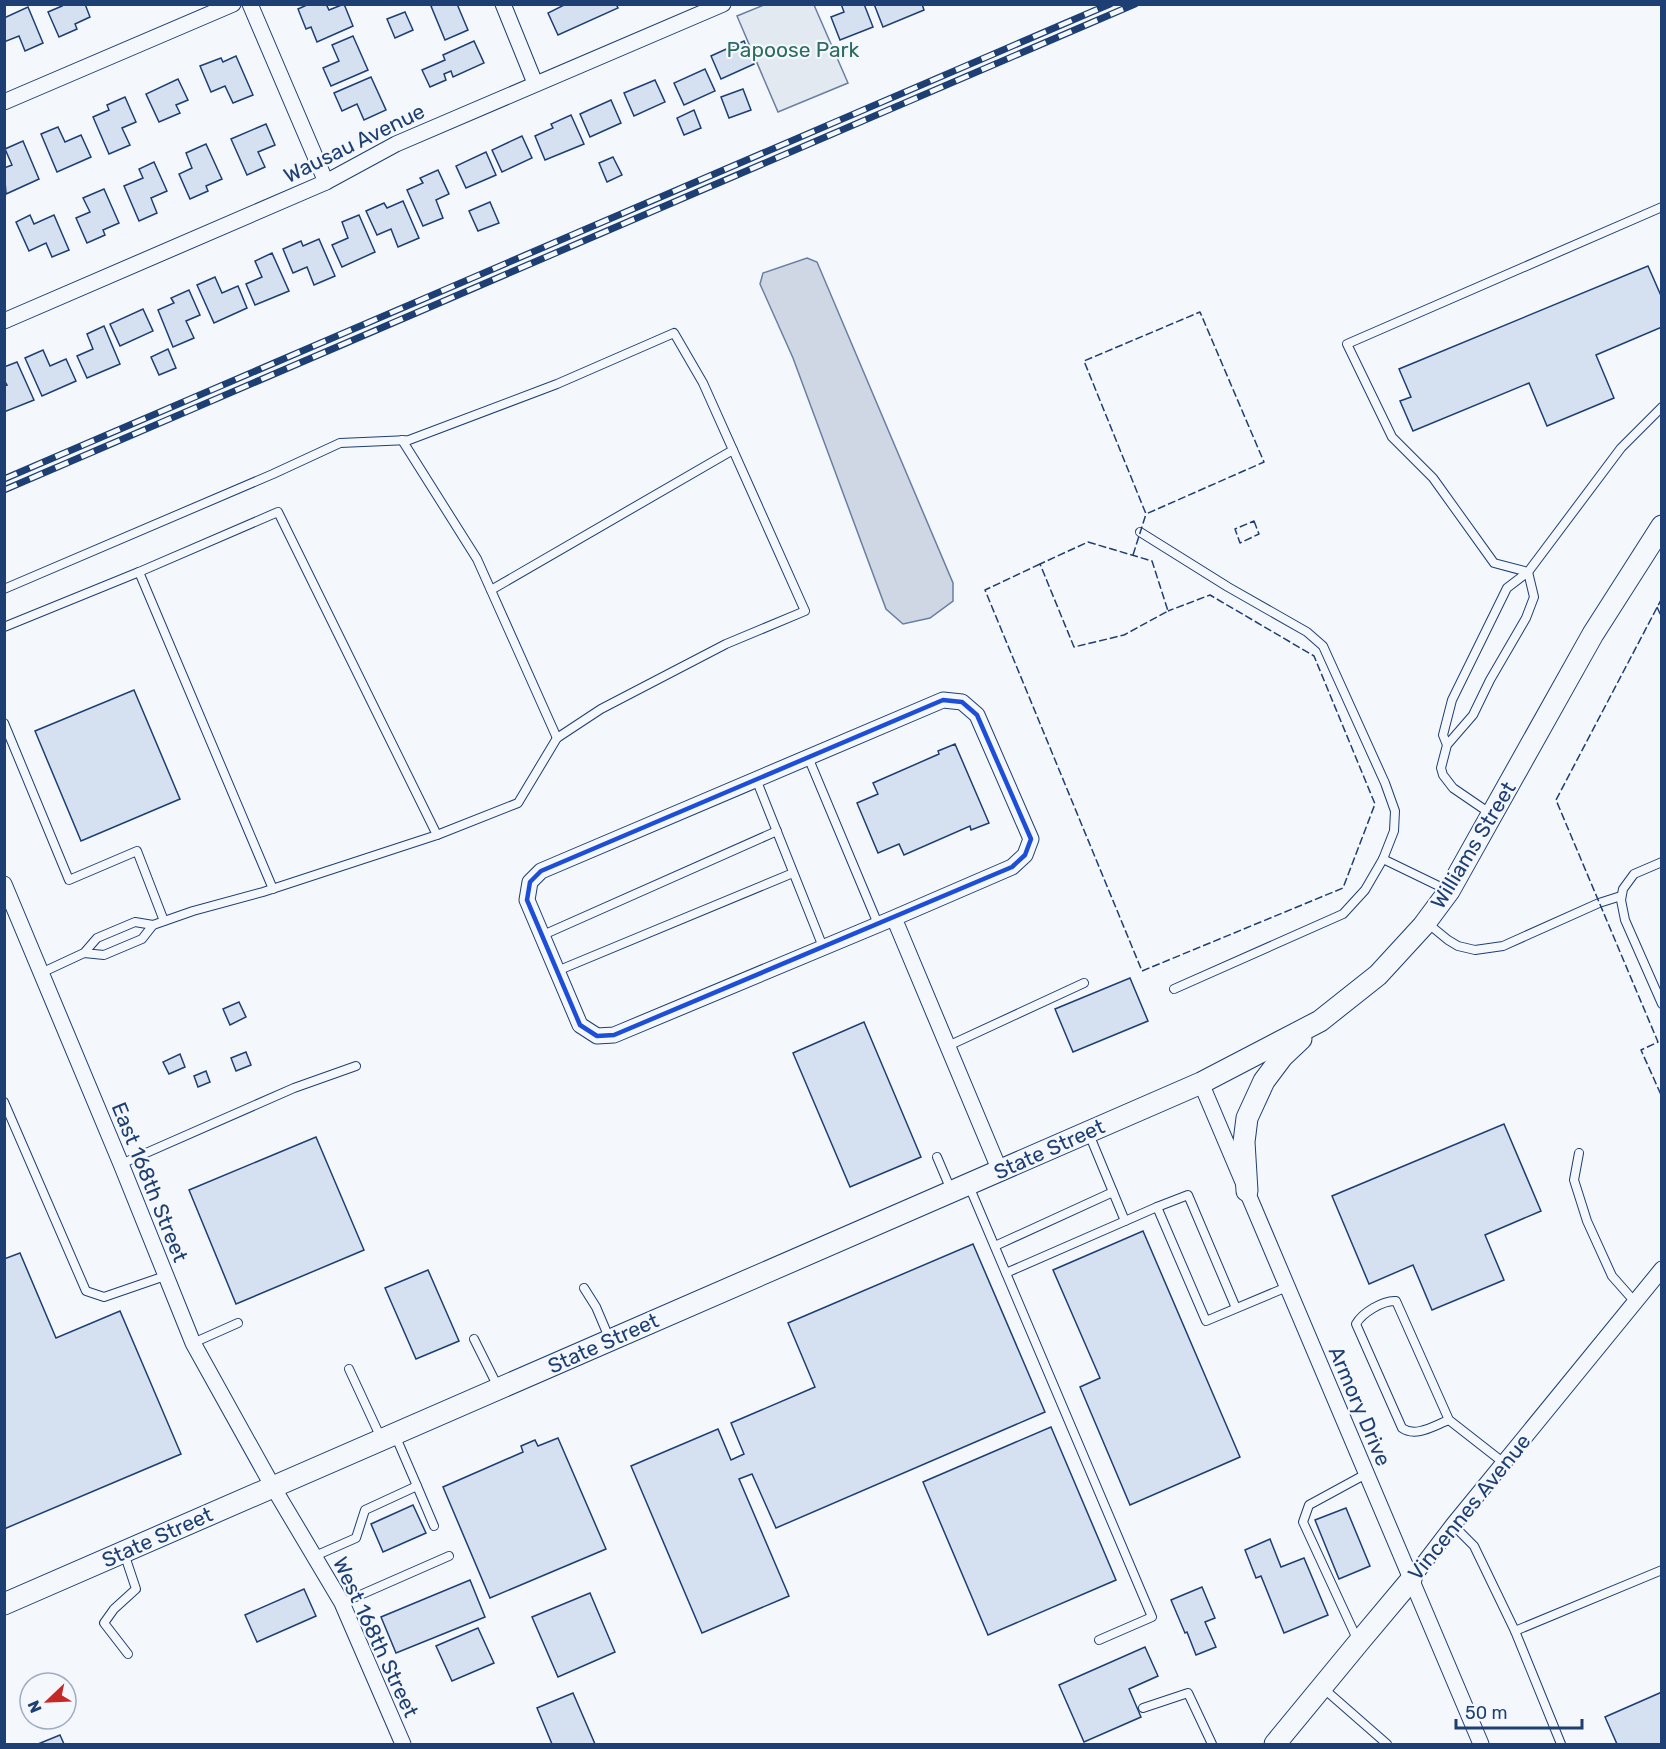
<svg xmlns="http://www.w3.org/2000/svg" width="1666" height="1749" font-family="Rubik,sans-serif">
<rect width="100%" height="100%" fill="#f4f7fb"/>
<!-- green -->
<path fill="#e3e9f0" stroke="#687fa3" stroke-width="1.5" d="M764,5H814L848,83L778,112L737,16Z"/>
<!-- water -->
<path fill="#cfd7e4" stroke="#687fa3" stroke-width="1.5" d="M807,258L817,262L953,583V601L930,618L903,624L886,609L793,358L760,284L763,273Z"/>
<!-- building -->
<g fill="#d5e0f0" stroke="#1d3f73" stroke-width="1.5">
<path d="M61,4H85L90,17L75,24L77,29L59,37L48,12L62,6Z"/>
<path d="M309,4H326L329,10L344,4L353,26L317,42L311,27L306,29L298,9Z"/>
<path d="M435,4H457L468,30L445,40L431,6Z"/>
<path d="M566,4H616L618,8L558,35L548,13Z"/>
<path d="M841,4H864L873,27L840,40L831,17L844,12Z"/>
<path d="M874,4H922L924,10L883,27Z"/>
<path d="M28,7L43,43L25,51L19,36L4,42V18Z"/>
<path d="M405,12L413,30L395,38L387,19Z"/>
<path d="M353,36L368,70L331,86L323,68L339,61L332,45Z"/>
<path d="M474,41L484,63L453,77L451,71L444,74L446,80L430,87L422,70L445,60L443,55Z"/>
<path d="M744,41L754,64L721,79L711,56Z"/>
<path d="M236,56L253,95L233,103L225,86L211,92L200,66L221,58L223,62Z"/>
<path d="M705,69L715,91L684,105L674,83Z"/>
<path d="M371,77L386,110L364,120L357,104L342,111L334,93Z"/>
<path d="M178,79L188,100L176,105L180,113L159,122L146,94Z"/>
<path d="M655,80L665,102L634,116L624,93Z"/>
<path d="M743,89L751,110L729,118L721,97Z"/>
<path d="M125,97L136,122L122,128L130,145L109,154L93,117L109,110L107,105Z"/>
<path d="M611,100L621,123L590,137L580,114Z"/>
<path d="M694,110L701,128L684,135L677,118Z"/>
<path d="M571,115L584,144L545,160L535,136L553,128L551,124Z"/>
<path d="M266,124L275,145L258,152L265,167L247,175L231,139Z"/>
<path d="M58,127L65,142L81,135L91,157L57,172L41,134Z"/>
<path d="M522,136L532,158L502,172L492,150Z"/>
<path d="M23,141L39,179L6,194L4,168L12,165L5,149Z"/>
<path d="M206,144L222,179L206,186L208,191L190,199L179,174L192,168L186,153Z"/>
<path d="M486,152L496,175L466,188L456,166Z"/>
<path d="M613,157L622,175L607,182L599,163Z"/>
<path d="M154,162L167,191L151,198L157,213L139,221L124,186L143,178L139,169Z"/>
<path d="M438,170L449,194L436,200L443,218L423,226L407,190L423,183L420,178Z"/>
<path d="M104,189L119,223L103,230L105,235L87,243L76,218L90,212L83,198Z"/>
<path d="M403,201L419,238L398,247L391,229L377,235L366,211L384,203L387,208Z"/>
<path d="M490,202L499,223L478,231L469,211Z"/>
<path d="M30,215L34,224L54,215L69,250L52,257L46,243L29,251L16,222Z"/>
<path d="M359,215L375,252L342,267L332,245L348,238L342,222Z"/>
<path d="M319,239L335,276L314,285L307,267L293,273L283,249L301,241L303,246Z"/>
<path d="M272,253L289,291L255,305L246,284L262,277L255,261Z"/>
<path d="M1648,266L1662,298V327L1596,355L1614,398L1547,426L1529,383L1413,431L1400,401L1411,397L1399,369Z"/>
<path d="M215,277L222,293L238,286L247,308L214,323L197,285Z"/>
<path d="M189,290L200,315L186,321L194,338L173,347L158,310L174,303L171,298Z"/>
<path d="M143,309L153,331L120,346L110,324Z"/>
<path d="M104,326L120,364L87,378L77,356L93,349L87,334Z"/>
<path d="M168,349L176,368L159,375L151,357Z"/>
<path d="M43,350L50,366L66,359L76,381L42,396L25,358Z"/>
<path d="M17,362L34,400L4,412V386L7,385L4,380V367Z"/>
<path d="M134,690L180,799L81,841L35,731Z"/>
<path d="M955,744L989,823L971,830L970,826L904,855L899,844L878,853L857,803L878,794L873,783L939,754L938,751Z"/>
<path d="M1130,978L1148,1021L1073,1052L1055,1009Z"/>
<path d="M239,1002L246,1017L230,1025L223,1009Z"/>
<path d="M864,1022L921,1157L850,1187L793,1053Z"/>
<path d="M246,1052L251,1065L236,1071L231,1058Z"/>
<path d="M180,1054L185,1067L169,1074L163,1062Z"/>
<path d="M206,1071L210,1082L198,1087L194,1076Z"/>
<path d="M1504,1124L1541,1211L1485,1235L1504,1280L1432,1310L1413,1265L1369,1284L1332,1196Z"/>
<path d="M316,1137L364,1250L236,1304L189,1190Z"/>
<path d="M1143,1231L1240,1457L1130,1505L1080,1387L1100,1378L1053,1270Z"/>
<path d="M973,1244L1045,1412L776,1528L752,1474L739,1479L789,1596L702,1633L631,1466L718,1429L731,1460L744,1454L731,1423L815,1387L788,1323Z"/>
<path d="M20,1253L56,1338L120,1311L181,1454L4,1529V1259Z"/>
<path d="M428,1270L459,1341L416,1359L385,1288Z"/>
<path d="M1051,1427L1116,1580L988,1635L923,1482Z"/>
<path d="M558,1438L606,1549L490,1598L443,1487L523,1452L521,1446L535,1440L538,1446Z"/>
<path d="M413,1505L426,1533L383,1552L371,1524Z"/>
<path d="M1346,1508L1370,1566L1339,1579L1315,1520Z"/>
<path d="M1270,1539L1281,1567L1304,1558L1328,1615L1284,1633L1261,1576L1256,1578L1245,1550Z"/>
<path d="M470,1580L485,1617L396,1653L381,1617Z"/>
<path d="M1202,1587L1215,1618L1205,1622L1216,1647L1196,1655L1187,1632L1185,1633L1171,1600Z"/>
<path d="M304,1589L316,1616L257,1642L245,1615Z"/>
<path d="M590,1593L615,1652L558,1677L532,1617Z"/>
<path d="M478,1628L494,1663L452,1681L436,1646Z"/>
<path d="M1145,1647L1158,1676L1129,1689L1141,1717L1084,1742L1059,1685Z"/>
<path d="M1662,1692V1744H1617L1605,1717Z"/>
<path d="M573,1693L595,1744H552L537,1708Z"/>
<path d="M60,1735L64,1744H38Z"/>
</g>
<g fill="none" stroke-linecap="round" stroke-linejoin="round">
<!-- lane casing -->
<g stroke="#1d3f73" stroke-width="10">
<g id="lane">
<path d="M1662,207L1347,344L1392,437L1433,478L1494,563L1528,572L1621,448L1662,407"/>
<path d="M402,440L477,559L557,738"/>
<path d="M1140,532L1228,587L1307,632L1323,646L1385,783L1395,811L1394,831L1383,859L1365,890L1343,914L1174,989"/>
<path d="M139,572L278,512L437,835"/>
<path d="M4,589L273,474L340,443L409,440L557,384L674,333L703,383L805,611L726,644L601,709L557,738L518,803L437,835L263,892L193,911L153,925"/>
<path d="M491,590L733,450"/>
<path d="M4,627L139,572L273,889"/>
<path d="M4,723L69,880L137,851L164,921"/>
<path d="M1447,745L1443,735L1452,700L1507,588L1528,572L1534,597L1526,618L1490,680L1473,715L1447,745L1441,768L1443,775L1453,788L1491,814"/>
<path d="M808,757L878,924"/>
<path d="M756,779L823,947"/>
<path d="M1383,859L1447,890"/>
<path d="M1662,862L1634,874L1623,889L1621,900L1625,920L1662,1004"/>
<path d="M1426,922L1448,940L1458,946L1475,950L1503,946L1599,903L1621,896"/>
<path d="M543,935L777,831"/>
<path d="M557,971L793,873"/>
<path d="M41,973L84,953L97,938L135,922L153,925L142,939L104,955L84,953"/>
<path d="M948,1046L1084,983"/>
<path d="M4,1102L86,1291L104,1297L165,1276"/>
<path d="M1089,1134L1125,1221"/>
<path d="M1579,1153L1574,1180L1587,1221L1612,1276L1635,1302"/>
<path d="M937,1157L951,1190"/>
<path d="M121,1164L294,1088L356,1066"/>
<path d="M969,1186L1152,1617L1099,1640"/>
<path d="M1157,1207L1188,1195L1236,1308"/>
<path d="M995,1246L1113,1192"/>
<path d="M1006,1273L1157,1207L1206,1321L1287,1287"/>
<path d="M584,1288L596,1307L610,1340"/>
<path d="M474,1339L498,1387"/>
<path d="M193,1343L238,1323"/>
<path d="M349,1369L381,1438"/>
<path d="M1449,1420L1396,1301C1383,1300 1362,1313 1356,1324L1402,1428C1416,1438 1435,1425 1449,1420L1504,1463"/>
<path d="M395,1435L417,1486"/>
<path d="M1453,1525L1474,1546L1515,1631L1561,1744"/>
<path d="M124,1553L136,1589L114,1609L104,1623L128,1654"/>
<path d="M315,1556L356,1538L365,1510L417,1486L434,1526"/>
<path d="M342,1603L449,1556"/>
<path d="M1515,1631L1662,1570"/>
<path d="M1358,1641L1303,1522L1309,1505L1366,1474"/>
<path d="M1323,1688L1387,1744"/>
<path d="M1143,1708L1188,1693L1212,1744"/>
</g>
</g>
<!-- street casing -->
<g stroke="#1d3f73" stroke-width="17">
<g id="street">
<path d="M250,4L326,182"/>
<path d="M503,4L535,83"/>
<path d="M4,102L233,4"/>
<path d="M4,321L326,182L396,144L723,4"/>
<path d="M4,884L121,1164L193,1343L273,1487L342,1603L403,1744"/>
<path d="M894,918L614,1035L597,1036L580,1025L527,900L530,882L541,871L943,700L962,702L977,715L1031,839L1025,855L1012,867L894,918L1000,1171"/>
<path d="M1201,1083L1481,1744"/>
<path d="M1411,1580L1453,1525L1662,1269"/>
</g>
</g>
<!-- secondary casing -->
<g stroke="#1d3f73" stroke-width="23">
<g id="secondary">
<path d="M1247,1191L1244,1142L1247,1118L1264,1081L1282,1057L1301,1039"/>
<path d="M4,1604L1201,1083L1320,1021L1378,975L1423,926L1449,891L1593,634L1662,526"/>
<path d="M1275,1744L1359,1642L1411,1580"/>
</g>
</g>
<!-- lane -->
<use href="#lane" stroke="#f4f7fb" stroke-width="8"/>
<!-- street -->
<use href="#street" stroke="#f4f7fb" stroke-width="15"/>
<!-- secondary -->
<use href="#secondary" stroke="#f4f7fb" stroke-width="21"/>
<!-- rail casing -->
<g stroke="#1d3f73" stroke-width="7">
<g id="rail">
<path d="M4,479L1110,4"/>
<path d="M4,490L1135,4"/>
</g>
</g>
<!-- rail -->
<use href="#rail" stroke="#f4f7fb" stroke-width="4.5" stroke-dasharray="14" stroke-linecap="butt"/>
<!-- fence -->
<g stroke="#1d3f73" stroke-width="1.5" stroke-dasharray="8 3" stroke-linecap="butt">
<path d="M1254,521L1259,534L1240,543L1235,529Z"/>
<path d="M1088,542L1152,561L1168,611L1124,635L1074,647L1040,564Z"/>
<path d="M1133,555L1146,514L1084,361L1200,312L1264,462L1146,514"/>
<path d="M1040,564L985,590L1142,971L1343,888L1375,804L1314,656L1210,595L1168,611"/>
<path d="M1662,598L1556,800L1658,1042L1641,1050L1662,1097"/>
<path d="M1657,607L1662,618"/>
</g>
</g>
<!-- marked area -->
<path fill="none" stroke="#1d4ed8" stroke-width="4.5" stroke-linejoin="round" d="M943,700L962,702L977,715L1031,839L1025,855L1012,867L614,1035L597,1036L580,1025L527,900L530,882L541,871Z"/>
<g text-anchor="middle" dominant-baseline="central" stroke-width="4.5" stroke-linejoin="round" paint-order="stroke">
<!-- park labels -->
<g font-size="21" fill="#2c6c60" stroke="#f4f7fb">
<text x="793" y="49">Papoose Park</text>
</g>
<!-- street labels -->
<g font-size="21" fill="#1d3f73" stroke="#f4f7fb">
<text transform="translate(354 143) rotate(-26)">Wausau Avenue</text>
<text transform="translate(1473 845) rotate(-59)">Williams Street</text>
<text transform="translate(1049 1149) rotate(-24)">State Street</text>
<text transform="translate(150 1182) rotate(68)">East 168th Street</text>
<text transform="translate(603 1343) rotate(-24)">State Street</text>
<text transform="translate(1360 1406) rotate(67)">Armory Drive</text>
<text transform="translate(1469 1507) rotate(-51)">Vincennes Avenue</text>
<text transform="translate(157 1537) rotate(-24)">State Street</text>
<text transform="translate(376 1637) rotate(65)">West 168th Street</text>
</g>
</g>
<!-- border -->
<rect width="1666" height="1749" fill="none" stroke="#1d3f73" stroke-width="12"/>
<!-- north arrow -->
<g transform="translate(48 1701) rotate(247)"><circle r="28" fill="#f4f7fb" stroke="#9eadc5" stroke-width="1.5"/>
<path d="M0-4.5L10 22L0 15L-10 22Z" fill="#c62828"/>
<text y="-9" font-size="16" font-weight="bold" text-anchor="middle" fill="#1d3f73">N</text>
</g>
<!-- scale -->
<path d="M1456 1719v9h126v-9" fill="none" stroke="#1d3f73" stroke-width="3"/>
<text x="1465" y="1719" font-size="18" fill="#1d3f73" stroke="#f4f7fb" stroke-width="4.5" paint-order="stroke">50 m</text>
</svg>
